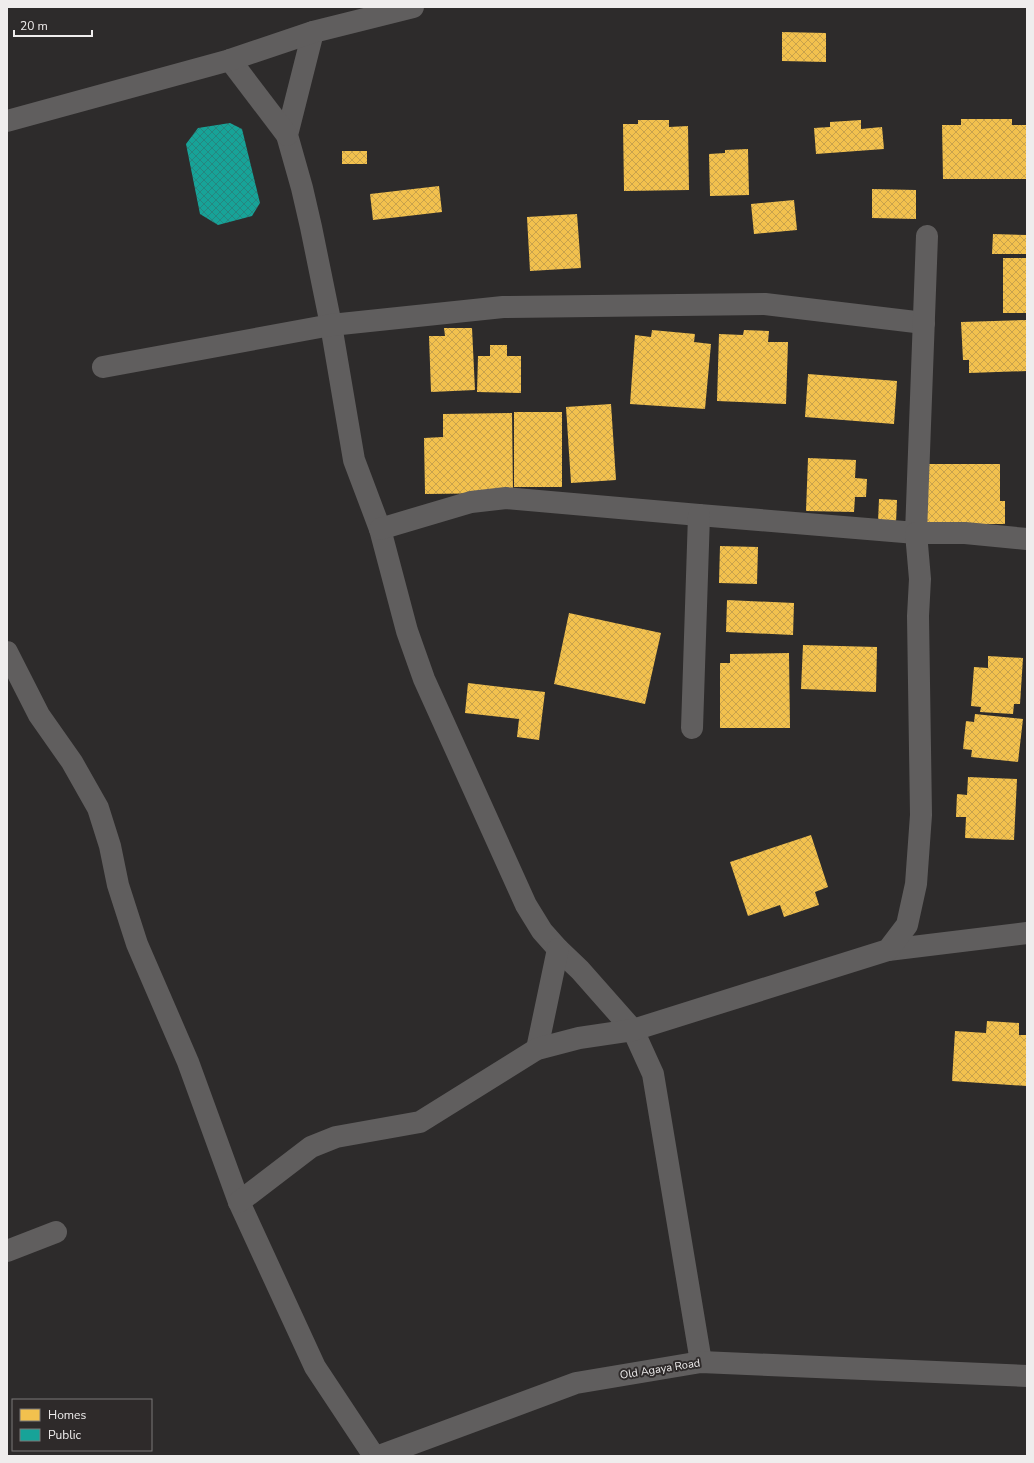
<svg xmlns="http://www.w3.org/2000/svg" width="1034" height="1463" font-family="'Nunito Sans',sans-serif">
<defs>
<pattern id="homes-cross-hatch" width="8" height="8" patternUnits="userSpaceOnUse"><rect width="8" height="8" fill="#f2c14e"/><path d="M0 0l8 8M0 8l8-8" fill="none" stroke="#c8a24c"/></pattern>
<pattern id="public-cross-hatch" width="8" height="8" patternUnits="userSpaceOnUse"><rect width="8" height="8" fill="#17a398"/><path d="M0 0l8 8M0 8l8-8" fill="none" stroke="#268780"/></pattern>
</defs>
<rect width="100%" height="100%" fill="#2d2b2b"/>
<!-- homes -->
<g fill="url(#homes-cross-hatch)">
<path d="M782,32L826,33V62L782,61Z"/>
<path d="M961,119H1012V125H1027V179H943L942,125H961Z"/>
<path d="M638,120H669V127L688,126L689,190L624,191L623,124H638Z"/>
<path d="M861,120V129L882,127L884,149L816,154L814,128L830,127V122Z"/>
<path d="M748,149L749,195L710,196L709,154L725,153V150Z"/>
<rect x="342" y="151" width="25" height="13"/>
<path d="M439,186L442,212L373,220L370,194Z"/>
<path d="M872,189L916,190V219L872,218Z"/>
<path d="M794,200L797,230L754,234L751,204Z"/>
<path d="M577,214L581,268L530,271L527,217Z"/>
<path d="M993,234L1027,235V254H992Z"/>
<rect x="1003" y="258" width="24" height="55"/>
<path d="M1026,320L1027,371L969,373V360H963L961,322Z"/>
<path d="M444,328H472L475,390L431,392L429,336H445Z"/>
<path d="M652,330L695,334L694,342L711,344L705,409L630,404L635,335L651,337Z"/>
<path d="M744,330L769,331L768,342H788L786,404L717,401L719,334L743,335Z"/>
<path d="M490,345H507V356H521V393L477,392L478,356H490Z"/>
<path d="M808,374L897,381L894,424L805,417Z"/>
<path d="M611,404L616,480L571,483L566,407Z"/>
<rect x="514" y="412" width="48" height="75"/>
<path d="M512,413L513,493L425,494L424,438L443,437V414Z"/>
<path d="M808,458L856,460L855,478L867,479L866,497H855L854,512L806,511Z"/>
<path d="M924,464H1000V501H1005V524H924Z"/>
<path d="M879,499L897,500L896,523L878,522Z"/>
<path d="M720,546L758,547L757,584L719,583Z"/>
<path d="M727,600L794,603L793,635L726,632Z"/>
<path d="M569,613L661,633L645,704L554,684Z"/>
<path d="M803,645L877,647L876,692L801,689Z"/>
<path d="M789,653L790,728H720V663H730V654Z"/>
<path d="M988,656L1023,658L1020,704H1014L1013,714L980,712L981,707L971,706L974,667L988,668Z"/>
<path d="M468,683L545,692L539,740L517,737L519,719L465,713Z"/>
<path d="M975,714L1023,719L1018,762L971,757L972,750L963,749L966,721L974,722Z"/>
<path d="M968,777L1017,779L1014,840L965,838L966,817H956L957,794L967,795Z"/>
<path d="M811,835L828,887L815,892L819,905L784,917L780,905L748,916L730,862Z"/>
<path d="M987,1021L1019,1023V1035H1027V1086L952,1081L955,1031L986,1033Z"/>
</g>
<!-- public -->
<path fill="url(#public-cross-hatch)" d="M230,123L242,129L260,203L252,216L218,225L200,214L186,144L198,128Z"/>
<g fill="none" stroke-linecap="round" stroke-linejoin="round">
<!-- street -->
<g stroke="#605e5e" stroke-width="22">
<path d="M313,32L287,135L302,188L311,227L331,325L354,460L380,529L407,631L424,679L526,905L542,931L558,949L580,970L633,1030L653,1074L701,1362"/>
<path d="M230,60L287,135"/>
<path d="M7,121L230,60L313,32L413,7"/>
<path d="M103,367L331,325L503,307L765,304L924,323"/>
<path d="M380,529L471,502L506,498L699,515L916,533L927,236"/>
<path d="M7,652L39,715L72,762L98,808L110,846L118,885L137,944L188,1062L239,1202L315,1367L374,1456"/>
<path d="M692,728L699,515"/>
<path d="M888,950L1027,933"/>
<path d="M537,1049L558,949"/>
<path d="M239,1202L311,1147L336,1137L420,1122L537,1049L579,1038L633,1030L888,950L907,925L916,884L921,815L918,616L920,579L916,533H965L1027,539"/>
<path d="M7,1251L56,1232"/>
<path d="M379,1456L576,1383L701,1362L1027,1376"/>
</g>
</g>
<g text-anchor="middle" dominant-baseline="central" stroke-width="4" stroke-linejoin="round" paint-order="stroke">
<!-- street labels -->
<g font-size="11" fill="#efeded" stroke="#2e2a2a">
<text transform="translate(660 1369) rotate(-9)">Old Agaya Road</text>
</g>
</g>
<!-- border -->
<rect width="1034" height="1463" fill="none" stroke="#efeded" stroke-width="16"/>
<!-- legend -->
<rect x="12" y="1399" width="140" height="52" fill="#2e2a2a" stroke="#7b7878"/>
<rect x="20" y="1409" width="20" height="12" fill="#f2c14e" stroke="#7b7878"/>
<text x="48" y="1419" font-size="12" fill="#efeded">Homes</text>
<rect x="20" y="1429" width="20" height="12" fill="#17a398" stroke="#7b7878"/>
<text x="48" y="1439" font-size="12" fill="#efeded">Public</text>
<!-- scale -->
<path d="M14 30v6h78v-6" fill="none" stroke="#efeded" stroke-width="2"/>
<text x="20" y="30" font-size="12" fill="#efeded" stroke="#2e2a2a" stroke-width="3" paint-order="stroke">20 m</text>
</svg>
